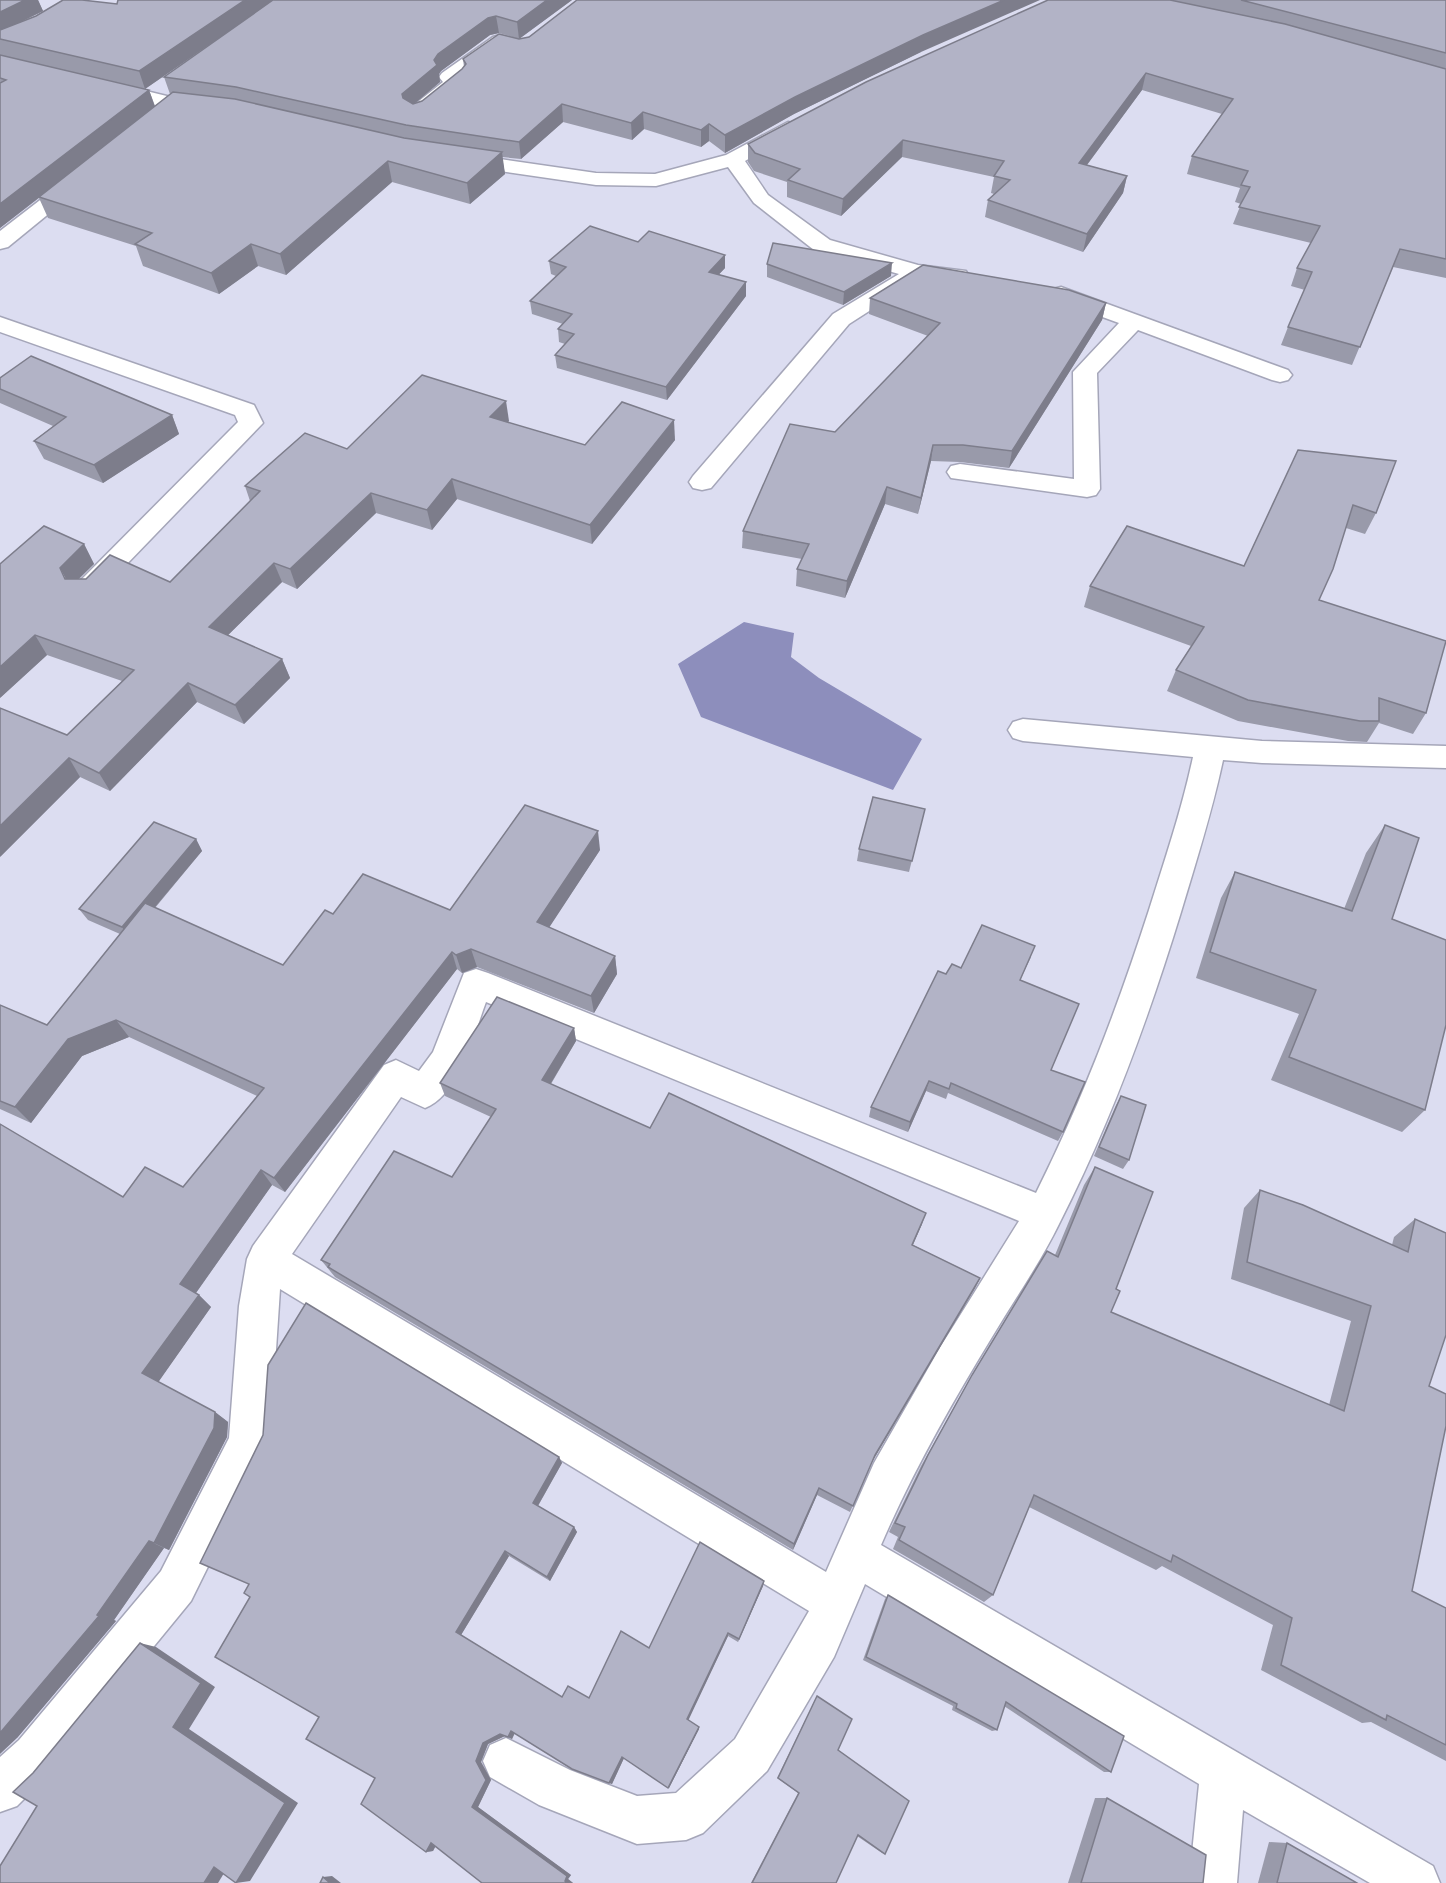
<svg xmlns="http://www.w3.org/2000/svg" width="1446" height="1883" font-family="Overpass,sans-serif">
<rect width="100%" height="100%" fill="#dcddf1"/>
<!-- water -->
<path fill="#8d8ebc" d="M744,622L794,633L791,657L819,678L922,739L893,790L701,717L678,664Z"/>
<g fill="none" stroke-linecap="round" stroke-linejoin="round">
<!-- street casing -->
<g stroke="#a5a6b9" stroke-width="3">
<g id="street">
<path d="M500,35L507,37L509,41L507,45L462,77L466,81L463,85L433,109H419L416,105L419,101L443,82L439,77L442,73L493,37Z"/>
<path d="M109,82L175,98L206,101L216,107C205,123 121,97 102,92L99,88Z"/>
<path d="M788,122L795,124L798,128L795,132L745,161L768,195L830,240L918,265L966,271L969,276L966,281L958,283L919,279L849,324L711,488L702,490L693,488L689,482L693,476L833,314L899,274L814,250L754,203L728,167L656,186L596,185L459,165L452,163L449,159L452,155L459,153L596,173L655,174L726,155Z"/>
<path d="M77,175L84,177L87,181L84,185L8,247L0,249V231L70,177Z"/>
<path d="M1061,287L1288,370L1292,375L1288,380L1280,382L1272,380L1138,330L1097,373L1100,489L1096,495L1087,497L951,478L947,472L951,466L960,464L1074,479L1073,372L1119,323L1053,299L1050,294L1053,289Z"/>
<path d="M0,317L254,405L263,423L96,596L86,598L76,596L72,589L238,422L235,415L0,332Z"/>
<path d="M1023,719L1262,741L1446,746V768L1262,763L1223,760C1212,812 1196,862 1181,912C1148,1020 1110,1124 1059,1224C1040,1263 1014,1300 992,1337C951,1404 912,1473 881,1545L1433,1866L1440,1883H1370L1243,1810L1237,1883H1189L1199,1784L865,1584L834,1657L767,1771L703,1833L686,1840L637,1844L539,1805L490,1777L483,1761L490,1745L506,1738L570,1770L637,1796L676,1793L735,1739L809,1611L280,1289L270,1441L191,1601L51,1772L17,1806L0,1812V1757L19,1740L161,1571L229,1438L239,1306L247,1259L253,1246L384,1065L396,1060L419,1071L433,1052L464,973L476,969L488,973L1036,1193C1083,1099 1117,1009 1149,910C1165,859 1182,809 1193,757L1023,741L1013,738L1008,730L1013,722ZM486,1002L1019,1221L941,1346L874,1463L826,1572L292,1254L401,1097L425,1108C459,1095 474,1034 486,1002Z"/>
</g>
</g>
<!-- street -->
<use href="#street" fill="#fff" fill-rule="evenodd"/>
</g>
<!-- wall -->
<g fill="#999aaa">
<path d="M0,0H38L43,11L23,21L117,4L572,0L519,39L499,33L490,35L441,71L439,74L440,82L415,103L422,101L462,69L464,67L463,59L519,39L921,52L794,114L725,153L709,141L701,147L644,129L632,140L563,122L521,159L502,157L505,174L470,204L392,182L286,275L258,266L219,294L143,266L136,246L48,218L39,198L0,228V55L149,90L155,106L170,94L164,77L249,17L145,89L0,55Z"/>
<path d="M1048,0H1446V278L1393,267L1352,365L1281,345L1288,327L1305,290L1291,286L1297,268L1311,243L1233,224L1241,204L1235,202L1240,188L1187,174L1192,156L1222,114L1142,90L1087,165L1127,176L1123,193L1083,252L985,217L988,200L994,194L991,193L994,177L902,157L841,216L787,197V182L754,171L748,162V144Z"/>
<path d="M638,242L725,268L718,275L746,296L667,400L557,368L555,355L565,344L559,342L558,329L563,324L532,314L530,301L556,276L551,274L549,261Z"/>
<path d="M767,264L891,276L843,305L767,277Z"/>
<path d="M870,298L1106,303L1102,320L1009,468L960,462L931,461L918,514L885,504L845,598L796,586L797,569L802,559L742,548L743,531L835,432L928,336L869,314Z"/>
<path d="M0,378L172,415L179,434L103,483L44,459L34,441L53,426L0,403Z"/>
<path d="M509,421L507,422L585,445L675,440L592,544L457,499L432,530L376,513L297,589L282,582L228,635L282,659L290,678L244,724L197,702L110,791L80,777L0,857L67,735L122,681L47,655L0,698L84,544L94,564L79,579L170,582L250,501L245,486L347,449Z"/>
<path d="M1298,450L1376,513L1365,534L1346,528L1319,600L1426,713L1413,734L1379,723L1367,742L1348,741L1238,721L1167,691L1176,670L1191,646L1084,607L1090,586L1244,566Z"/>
<path d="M922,820L909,872L857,861L859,849Z"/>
<path d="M1385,825L1392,919L1425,1110L1402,1132L1271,1080L1299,1014L1196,978L1221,898L1235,872L1344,909L1366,853Z"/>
<path d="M196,839L202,851L155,908L283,965L333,914L450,910L600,850L549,927L615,956L617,974L594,1013L477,967L462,973L457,969L285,1192L272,1185L196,1293L199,1295L211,1307L158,1382L215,1412L228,1422L227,1437L169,1550L164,1548L114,1620L116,1621L17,1738L123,1197L183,1187L257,1096L129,1037L82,1056L31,1123L0,1109V1005L47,1025L120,934L88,920L79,909Z"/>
<path d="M1031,957L1020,980L1051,1070L1063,1132L1058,1141L948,1093L946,1099L926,1091L908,1132L869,1117L871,1107L946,974L961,968Z"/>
<path d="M574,1028L576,1041L551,1084L650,1128L922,1224L913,1245L980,1278L975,1288L872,1462L850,1512L817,1495L793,1550L335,1277L321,1260L452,1177L491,1117L445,1096L440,1083Z"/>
<path d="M1121,1096L1129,1160L1123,1169L1094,1156L1116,1105Z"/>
<path d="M1095,1167L1116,1289L1111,1312L1329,1405L1351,1321L1231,1279L1244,1208L1260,1190L1392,1245L1394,1237L1415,1219L1429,1386L1412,1591L1446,1608V1761L1371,1722L1362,1723L1261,1670L1273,1625L1162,1566L1156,1570L1029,1507L993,1595L984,1602L893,1549L898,1537L889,1532L921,1466L964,1389L1055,1255L1084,1185Z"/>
<path d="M559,1457L562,1463L538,1506L574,1527L577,1532L550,1581L509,1556L461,1635L562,1697L589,1698L649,1648L764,1581L763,1586L738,1642L728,1636L688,1720L699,1727V1729L669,1788L624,1758L612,1784L515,1733L512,1739L505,1736L488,1744L481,1762L491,1780L478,1807L571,1875L568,1879L573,1883H482L435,1846L433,1851L426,1852L375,1778L319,1717L250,1597Z"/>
<path d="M888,1595L1111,1772H1104L1004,1706L997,1730L992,1731L952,1710L953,1706L863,1660L885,1599Z"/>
<path d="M817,1696L838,1750L885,1854L882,1853L857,1836L836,1883H751L798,1793L777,1778Z"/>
<path d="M1095,1798H1107L1203,1883H1068Z"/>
<path d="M1269,1842L1287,1843L1357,1883H1258Z"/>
</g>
<!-- shaded-wall -->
<g fill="#7d7d8b">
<path d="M25,0H38L43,11L0,32V12Z"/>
<path d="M245,0H274L145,89L139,71Z"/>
<path d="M547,0H572L519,39L517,22Z"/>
<path d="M1004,0H1040L921,52L794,114L725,153V135L795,97L923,35Z"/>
<path d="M496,16L499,33L490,35L441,71L439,74L440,82L406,111L402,94L434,60L438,54L488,18Z"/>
<path d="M1146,73L1142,90L1075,181L1079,163Z"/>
<path d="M149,90L155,107L0,228V204Z"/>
<path d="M562,104L563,122L521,159L519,142Z"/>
<path d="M643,112L644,129L632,140L631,123Z"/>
<path d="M709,124V141L701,147V130Z"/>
<path d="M903,140L902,157L841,216L843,199Z"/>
<path d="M502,152L505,174L470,204L467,183Z"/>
<path d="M388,161L392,182L286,275L280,254Z"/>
<path d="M1127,176L1123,193L1083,252L1087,234Z"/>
<path d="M251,244L258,266L219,294L211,273Z"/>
<path d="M725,255V268L709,285V272Z"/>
<path d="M892,263L891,276L843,305L844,292Z"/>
<path d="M746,282V296L667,400L666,387Z"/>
<path d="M1106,303L1102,320L1009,468L1012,451Z"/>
<path d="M506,401L509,421L493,437L490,417Z"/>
<path d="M172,415L179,434L103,483L94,465Z"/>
<path d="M674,420L675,440L592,544L590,525Z"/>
<path d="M933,445L931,461L918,514L921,498Z"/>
<path d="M452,479L457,499L432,530L427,510Z"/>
<path d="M887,487L885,504L845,598L847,581Z"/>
<path d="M371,493L376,513L297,589L290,569Z"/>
<path d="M84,544L94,564L70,587L76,598L60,568Z"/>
<path d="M274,563L282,582L217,646L209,627Z"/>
<path d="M35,635L47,655L0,698V667Z"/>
<path d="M282,659L290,678L244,724L235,705Z"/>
<path d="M188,683L197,702L110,791L99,773Z"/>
<path d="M69,758L80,777L0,857V826Z"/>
<path d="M598,831L600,850L541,940L537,922Z"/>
<path d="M196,839L202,851L129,938L122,927Z"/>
<path d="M471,949L477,967L462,973L456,955Z"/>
<path d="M452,952L457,969L285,1192L274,1178Z"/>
<path d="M615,956L617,974L594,1013L591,996Z"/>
<path d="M116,1020L129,1037L82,1056L31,1123L15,1107L68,1039Z"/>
<path d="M574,1028L576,1041L545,1093L542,1080Z"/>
<path d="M929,1081L926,1091L908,1132L910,1122Z"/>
<path d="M261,1170L272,1185L193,1297L180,1284Z"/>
<path d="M926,1213L922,1224L908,1255L912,1245Z"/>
<path d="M980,1278L975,1288L872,1462L875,1455Z"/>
<path d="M199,1295L211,1307L157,1384L142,1373Z"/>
<path d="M215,1412L228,1422L227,1437L169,1550L154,1543Z"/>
<path d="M559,1457L562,1463L536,1509L533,1503Z"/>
<path d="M819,1488L817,1495L793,1550L794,1544Z"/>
<path d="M574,1527L577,1532L550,1581L547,1577Z"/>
<path d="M149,1541L164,1548L114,1620L116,1621L17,1738L0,1754V1733L97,1615Z"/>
<path d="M505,1551L509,1556L461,1635L456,1632Z"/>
<path d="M764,1581L763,1586L738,1642L739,1639Z"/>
<path d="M728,1633V1636L688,1721L687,1719Z"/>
<path d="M140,1643L156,1647L215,1687L189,1729L298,1803L250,1881L236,1883Z"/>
<path d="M699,1727V1729L669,1788H668Z"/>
<path d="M511,1731L515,1732L512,1739L508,1737Z"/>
<path d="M500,1734L505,1736L488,1744L481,1762L491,1780L478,1807L571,1875L568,1879L573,1883H567L472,1807L476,1761L483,1743Z"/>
<path d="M622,1757L624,1758L612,1784L609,1783Z"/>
<path d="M438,1842L433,1851L426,1852L431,1843Z"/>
<path d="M229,1865L218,1883H204L214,1867Z"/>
<path d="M332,1876L341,1883H330L323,1877Z"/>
</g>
<!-- building -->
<g fill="#b2b3c6" stroke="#7d7d8b" stroke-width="1.5">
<path d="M0,0H25L0,12Z"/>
<path d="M63,0H82L117,4L118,0H245L139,71L0,39V30L36,16Z"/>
<path d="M273,0H547L517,22L496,16L488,18L438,54L434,60L437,65L402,94L403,98L413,104L422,101L462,69L466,64L463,59L499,34L519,39L529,37L577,0H1004L923,35L795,97L725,135L709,124L701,130L643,112L631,123L562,104L519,142L406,125L236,87L164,77Z"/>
<path d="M1048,0H1170L1285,24L1446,69V259L1400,249L1360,347L1288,327L1312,272L1297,268L1320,226L1239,207L1250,187L1241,185L1248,171L1192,156L1233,99L1146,73L1079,163L1127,176L1087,234L988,200L1010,180L994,176L1004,161L903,140L843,199L788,180L800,169L755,153L748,144L866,82Z"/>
<path d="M1241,0H1446V53Z"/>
<path d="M0,55L149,90L0,204V83L6,80L0,78Z"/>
<path d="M173,92L235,99L404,138L502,152L467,183L388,161L280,254L251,244L211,273L135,244L152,233L39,197Z"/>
<path d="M590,226L638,242L649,231L725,255L709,272L746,282L666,387L555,355L574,334L558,329L572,314L530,301L566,267L549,261Z"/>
<path d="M773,243L892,263L844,292L767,264Z"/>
<path d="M923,265L1069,290L1106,303L1012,451L963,445H933L921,498L887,487L847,581L797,569L809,544L743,531L790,424L835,432L940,323L870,298Z"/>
<path d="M31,356L172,415L94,465L34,441L66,417L0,389V378Z"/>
<path d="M422,375L506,401L490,417L585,445L622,402L674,420L590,525L452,479L427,510L371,493L290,569L274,563L209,627L282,659L235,705L188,683L99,773L69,758L0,826V708L67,735L134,670L35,635L0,667V564L44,526L84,544L60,568L65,579H86L110,555L170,582L260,491L245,486L305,433L347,449Z"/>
<path d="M1298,450L1396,461L1376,513L1353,505L1333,569L1319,600L1446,641L1426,713L1379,698V721H1360L1248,700L1176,670L1204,627L1090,586L1127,526L1244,566Z"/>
<path d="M873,797L925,809L912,861L859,849Z"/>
<path d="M525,805L598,831L537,922L615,956L591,996L471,949L456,955L452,952L274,1178L261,1170L180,1284L199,1295L142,1373L215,1412L214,1428L154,1543L149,1541L97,1615L99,1616L0,1733V1124L123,1197L145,1167L183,1187L264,1088L116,1020L68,1039L15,1107L0,1101V1005L47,1025L145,903L283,965L325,910L333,914L363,874L450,910Z"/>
<path d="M154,822L196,839L122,927L79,909Z"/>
<path d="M1385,825L1419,838L1392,919L1446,940V1025L1425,1110L1289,1057L1316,990L1210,952L1235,872L1352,911Z"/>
<path d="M982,925L1035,946L1020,980L1079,1004L1051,1070L1085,1082L1063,1132L951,1083L949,1089L929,1081L910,1122L871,1107L938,971L946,974L952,964L961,968Z"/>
<path d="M497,997L574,1028L542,1080L650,1128L669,1093L926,1213L912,1245L980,1278L875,1455L853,1506L819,1488L794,1544L328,1267L330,1264L321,1260L394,1151L452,1177L496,1109L440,1083Z"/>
<path d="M1121,1096L1146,1105L1129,1160L1099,1147Z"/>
<path d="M1095,1167L1153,1192L1116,1289L1120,1291L1111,1312L1344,1411L1371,1306L1247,1262L1260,1190L1303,1205L1408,1252L1415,1219L1446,1233V1335L1429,1386L1446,1394V1426L1412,1591L1446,1608V1745L1387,1715L1386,1720L1281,1665L1292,1618L1173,1555L1171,1562L1034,1495L993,1595L899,1540L905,1527L895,1523L928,1455L972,1375L1047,1251L1058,1257Z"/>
<path d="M306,1303L559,1457L533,1503L574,1527L547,1577L505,1551L456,1632L562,1697L568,1686L589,1698L621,1631L649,1648L700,1542L764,1581L739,1639L728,1633L687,1719L699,1727L668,1788L622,1757L609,1783L572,1769L511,1731L508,1737L500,1734L483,1743L476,1761L486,1780L472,1807L567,1876L565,1881L567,1883H482L431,1843L426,1852L361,1804L375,1778L306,1739L319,1717L215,1657L250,1597L244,1593L249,1584L200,1563L263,1435L268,1365Z"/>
<path d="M888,1595L1124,1736L1111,1772L1006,1702L997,1730L956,1708L957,1704L866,1657Z"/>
<path d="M140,1643L201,1683L173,1727L285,1803L236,1883L214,1867L204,1883H0V1866L37,1806L13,1792L33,1773Z"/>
<path d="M817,1696L852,1719L838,1750L909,1801L885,1854L858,1835L836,1883H752L799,1793L778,1778Z"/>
<path d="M1107,1798L1206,1855L1203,1883H1081Z"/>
<path d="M1287,1843L1357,1883H1277Z"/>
<path d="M323,1877L330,1883H320Z"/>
</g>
</svg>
